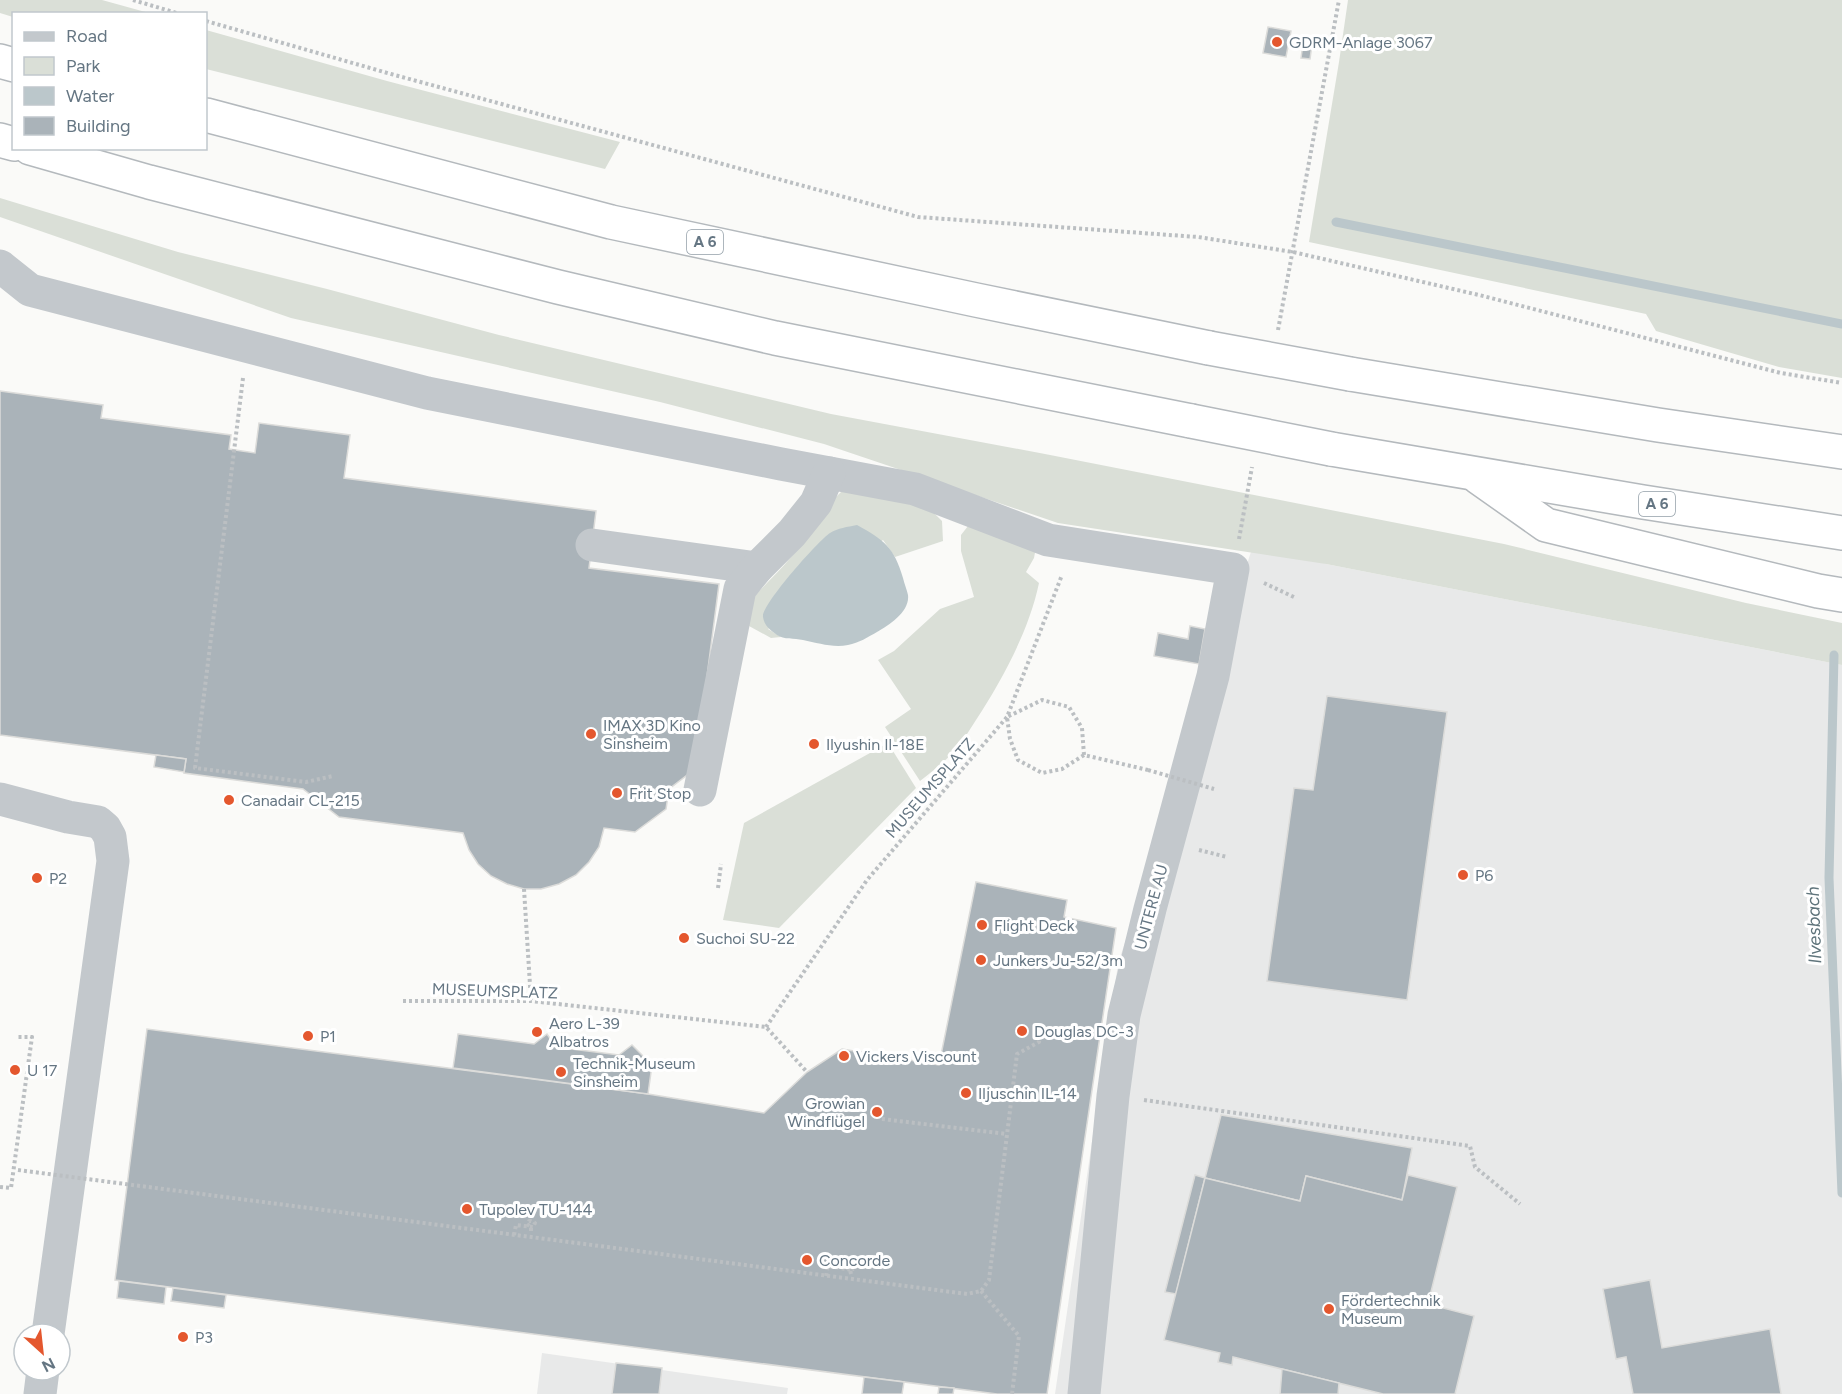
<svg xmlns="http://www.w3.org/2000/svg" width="1842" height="1394" font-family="Figtree,sans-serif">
<rect width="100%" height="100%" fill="#fafaf8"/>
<!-- built -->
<g fill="#e8e9e9">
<path d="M1258,530L1326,564L1842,665V1394H1055L1118,964Z"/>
<path d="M542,1353L788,1388L787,1394H537Z"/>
</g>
<!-- green -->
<g fill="#dadfd7">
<path d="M0,0H102L149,13L14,14L13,17L0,13Z"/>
<path d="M1348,0H1842V378L1779,367L1656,331L1646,314L1309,242L1339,62Z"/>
<path d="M206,30L387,81L620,142L605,169L206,69Z"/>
<path d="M0,198L178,252L327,289L499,335L831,414L1045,454L1504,544L1746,603L1842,623V665L1326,564L1058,523L824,444L660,402L291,318L0,217Z"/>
<path d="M847,487L930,509L942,521L943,541L895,557L883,540L768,629L781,637L771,638L749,626L745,607C760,589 777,574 792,556C812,534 823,505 847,487Z"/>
<path d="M968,526L1036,547L1034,558L1026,572L1039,583C1029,631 1002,680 976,720C970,729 964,739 958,747C947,760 933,771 920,781L885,727L911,709L878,660L894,651L940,609L974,597L961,551V535Z"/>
<path d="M888,743L916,788L779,928L723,920L744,823Z"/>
</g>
<!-- water -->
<path fill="#bbc7cb" d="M857,525C884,540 894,547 903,578C904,583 907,590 908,595C910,612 889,625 877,632C868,637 859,643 848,645C833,648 818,643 803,640C794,638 784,640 777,635C770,630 764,625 763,617C761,605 819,540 830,533C838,528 847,527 857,525Z"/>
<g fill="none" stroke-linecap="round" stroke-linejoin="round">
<!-- stream -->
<g stroke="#bbc7cb" stroke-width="9">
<path d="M1336,222L1842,324"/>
<path d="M1834,655L1829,878L1842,1193"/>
</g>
</g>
<!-- building -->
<g fill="#aab3b9" stroke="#dcdcda" stroke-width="1.5">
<path d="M1268,27L1291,31L1286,57L1263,53Z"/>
<path d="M1304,36L1313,37L1310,59L1301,58Z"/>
<path d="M0,391L103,405L101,418L231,435L229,449L255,453L259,423L350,435L344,478L596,511L589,568L719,584L695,769L669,789L666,809L635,832L604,828L599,847L589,862L576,875L559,884L541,889H524L507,884L491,876L478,864L469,850L463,833L339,817L303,789L184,773L186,759L0,735Z"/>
<path d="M1190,626L1205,629L1199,664L1154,656L1158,633L1188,639Z"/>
<path d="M1327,696L1447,712L1407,1000L1267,981L1294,788L1313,790Z"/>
<path d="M156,755L186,759L184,772L154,767Z"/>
<path d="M976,882L1067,900L1064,917L1116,928L1047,1394H997L115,1280L147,1029L648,1094L764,1113L807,1072L842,1049L939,1065Z"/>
<path d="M458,1034L534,1044L547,1034L556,1047L619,1055L632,1045L652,1065L648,1094L453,1068Z"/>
<path d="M1221,1115L1412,1148L1402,1200L1306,1176L1300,1201L1205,1178Z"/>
<path d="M1195,1175L1205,1178L1176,1294L1165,1292Z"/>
<path d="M1408,1175L1457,1187L1428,1304L1474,1316L1455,1394H1383L1233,1357L1232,1365L1218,1362L1220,1353L1164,1340L1205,1178L1300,1201L1306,1176L1402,1200Z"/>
<path d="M1650,1280L1662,1348L1770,1329L1781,1394H1633L1626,1357L1616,1359L1603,1289Z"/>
<path d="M119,1281L166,1287L164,1304L117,1298Z"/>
<path d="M173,1288L226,1295L224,1308L171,1301Z"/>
<path d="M616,1363L662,1368L659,1394H612Z"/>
<path d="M1282,1369L1339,1383L1338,1394H1280Z"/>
<path d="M864,1377L904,1382L902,1394H862Z"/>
<path d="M939,1387L954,1388L953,1394H938Z"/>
</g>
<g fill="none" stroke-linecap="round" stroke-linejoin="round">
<!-- highway casing -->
<g stroke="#b4b9bd" stroke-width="36">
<g id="highway">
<path d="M0,61L14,65"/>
<path d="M206,115L611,222L976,300L1209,348"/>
<path d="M0,140L14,144"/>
<path d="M30,148L149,182L558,287L775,338L1191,421"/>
<path d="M1350,374L1658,425L1842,452"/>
<path d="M1331,449L1643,502L1842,533"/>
<path d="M1478,477L1546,525L1818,591L1842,595"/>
</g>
</g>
<!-- path -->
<g stroke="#bbbfc2" stroke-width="4" stroke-dasharray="3 3" stroke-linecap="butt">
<path d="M133,0L180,14"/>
<path d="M206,21L391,74L918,217L1198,237L1293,252L1479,295L1781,373L1842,383"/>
<path d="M1278,330L1339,0"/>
<path d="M243,378L195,768L306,782L333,776"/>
<path d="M1239,539L1252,467"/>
<path d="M1264,583L1296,598"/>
<path d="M1084,755L1062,769L1042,773L1018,760L1010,739L1007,717L1042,700L1069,707L1082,728L1084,755L1148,770"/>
<path d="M1199,850L1227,857"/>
<path d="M718,888L721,864"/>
<path d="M524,889L531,1001"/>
<path d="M403,1001H531L766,1027L807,1072"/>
<path d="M766,1027L867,880L1007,717L1062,575"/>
<path d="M1001,1096L1013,1090"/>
<path d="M1144,1100L1470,1146L1475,1167L1520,1204"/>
<path d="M882,1119L1007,1134"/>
<path d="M0,1187L11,1188L32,1037H18"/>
<path d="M531,1231V1227L527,1224L529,1221H531L535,1223L533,1227"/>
<path d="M851,1274L850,1270L846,1267L850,1263L855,1266L852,1270"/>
<path d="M981,1291L1019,1336L1012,1394"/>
</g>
<!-- minor -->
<g stroke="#c3c8cc" stroke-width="33">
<path d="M0,266L30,290L427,393L781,464L915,489L1048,540L1233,569L1213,676L1150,909L1124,1015L1113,1096L1084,1394"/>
<path d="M592,545L757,568"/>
<path d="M700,790L740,589L757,568L792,533L816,503L829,473"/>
<path d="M0,799L68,817L98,822L105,828L110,837L113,861L48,1334"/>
<path d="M40,1394L43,1370"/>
</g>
<!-- highway -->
<use href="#highway" stroke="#fff" stroke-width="33"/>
<!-- highway-bridge casing -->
<g stroke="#b4b9bd" stroke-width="36" stroke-linecap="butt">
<g id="highway-bridge">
<path d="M1209,348L1350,374"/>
<path d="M1191,421L1331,449"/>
</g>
</g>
<!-- path-bridge -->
<g stroke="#bbbfc2" stroke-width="4" stroke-dasharray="3 3" stroke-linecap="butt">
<path d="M1148,770L1214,789"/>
<path d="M18,1170L967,1294L981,1291L989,1280L1017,1054L1039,1042L1040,1032"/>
<path d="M514,1235L516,1225L533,1227"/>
<path d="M826,1276L828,1266L852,1270"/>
</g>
<!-- highway-bridge -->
<use href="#highway-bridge" stroke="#fff" stroke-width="33"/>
</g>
<!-- markers -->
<g fill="#e4572e" stroke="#fff" stroke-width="2">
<circle cx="1277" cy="42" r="6"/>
<circle cx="591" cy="734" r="6"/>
<circle cx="814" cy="744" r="6"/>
<circle cx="617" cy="793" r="6"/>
<circle cx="229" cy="800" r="6"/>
<circle cx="1463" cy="875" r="6"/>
<circle cx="37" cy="878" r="6"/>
<circle cx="982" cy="925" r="6"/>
<circle cx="684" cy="938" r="6"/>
<circle cx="981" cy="960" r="6"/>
<circle cx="1022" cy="1031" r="6"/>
<circle cx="537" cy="1032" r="6"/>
<circle cx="308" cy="1036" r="6"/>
<circle cx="844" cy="1056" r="6"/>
<circle cx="15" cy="1070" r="6"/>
<circle cx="561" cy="1072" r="6"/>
<circle cx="966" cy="1093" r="6"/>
<circle cx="877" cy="1112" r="6"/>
<circle cx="467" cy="1209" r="6"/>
<circle cx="807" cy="1260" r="6"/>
<circle cx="1329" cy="1309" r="6"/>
<circle cx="183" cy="1337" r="6"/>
</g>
<g text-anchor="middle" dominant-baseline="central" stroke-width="6" stroke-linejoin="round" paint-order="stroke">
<!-- shield labels -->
<g fill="#fff" stroke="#939fa8" stroke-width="1.5">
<rect x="687" y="230" width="36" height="24" rx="4.5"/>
<rect x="1639" y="492" width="36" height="24" rx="4.5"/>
</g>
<g font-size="15" font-weight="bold" fill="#657683">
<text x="705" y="242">A 6</text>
<text x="1657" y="504">A 6</text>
</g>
<!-- poi labels -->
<g font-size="16" fill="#657683" stroke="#fff" text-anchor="start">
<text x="1289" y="42">GDRM-Anlage 3067</text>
<text x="603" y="725">IMAX 3D Kino<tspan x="603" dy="18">Sinsheim</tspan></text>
<text x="826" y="744">Ilyushin Il-18E</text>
<text x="629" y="793">Frit Stop</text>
<text x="241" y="800">Canadair CL-215</text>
<text x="1475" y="875">P6</text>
<text x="49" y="878">P2</text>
<text x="994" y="925">Flight Deck</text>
<text x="696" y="938">Suchoi SU-22</text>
<text x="993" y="960">Junkers Ju-52/3m</text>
<text x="549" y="1023">Aero L-39<tspan x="549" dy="18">Albatros</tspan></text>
<text x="1034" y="1031">Douglas DC-3</text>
<text x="320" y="1036">P1</text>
<text x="856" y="1056">Vickers Viscount</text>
<text x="573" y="1063">Technik-Museum<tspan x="573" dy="18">Sinsheim</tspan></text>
<text x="27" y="1070">U 17</text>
<text x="978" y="1093">Iljuschin IL-14</text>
<text x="865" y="1103" text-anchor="end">Growian<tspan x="865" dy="18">Windflügel</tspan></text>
<text x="479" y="1209">Tupolev TU-144</text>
<text x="819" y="1260">Concorde</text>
<text x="1341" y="1300">Fördertechnik<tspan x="1341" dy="18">Museum</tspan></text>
<text x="195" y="1337">P3</text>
</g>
<!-- street labels -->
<g font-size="16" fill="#657683" stroke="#fff">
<text transform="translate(930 788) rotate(-49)">MUSEUMSPLATZ</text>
<text transform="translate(1151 907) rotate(-75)">UNTERE AU</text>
<text transform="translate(495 991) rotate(2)">MUSEUMSPLATZ</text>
</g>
<!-- water labels -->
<g font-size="18" font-style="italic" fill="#60757c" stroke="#fff">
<text transform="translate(1814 925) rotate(-92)">Ilvesbach</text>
</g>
</g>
<!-- legend -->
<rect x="12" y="12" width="195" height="138" fill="#ffffff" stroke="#c1c8cd" stroke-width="1.5"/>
<rect x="24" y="32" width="30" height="9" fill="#c3c8cc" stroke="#c1c8cd" stroke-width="1.5"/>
<text x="66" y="42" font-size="18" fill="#657683">Road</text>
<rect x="24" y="57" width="30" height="18" fill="#dadfd7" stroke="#c1c8cd" stroke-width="1.5"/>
<text x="66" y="72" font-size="18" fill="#657683">Park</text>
<rect x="24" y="87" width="30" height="18" fill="#bbc7cb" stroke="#c1c8cd" stroke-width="1.5"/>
<text x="66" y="102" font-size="18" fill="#657683">Water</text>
<rect x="24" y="117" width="30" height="18" fill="#aab3b9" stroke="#c1c8cd" stroke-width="1.5"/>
<text x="66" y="132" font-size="18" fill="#657683">Building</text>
<!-- north arrow -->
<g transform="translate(42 1352) rotate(153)"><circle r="28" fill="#ffffff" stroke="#c1c8cd" stroke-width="1.5"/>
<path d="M0-4.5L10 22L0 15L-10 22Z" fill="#e4572e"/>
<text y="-9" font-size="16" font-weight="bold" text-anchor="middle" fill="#657683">N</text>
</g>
</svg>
